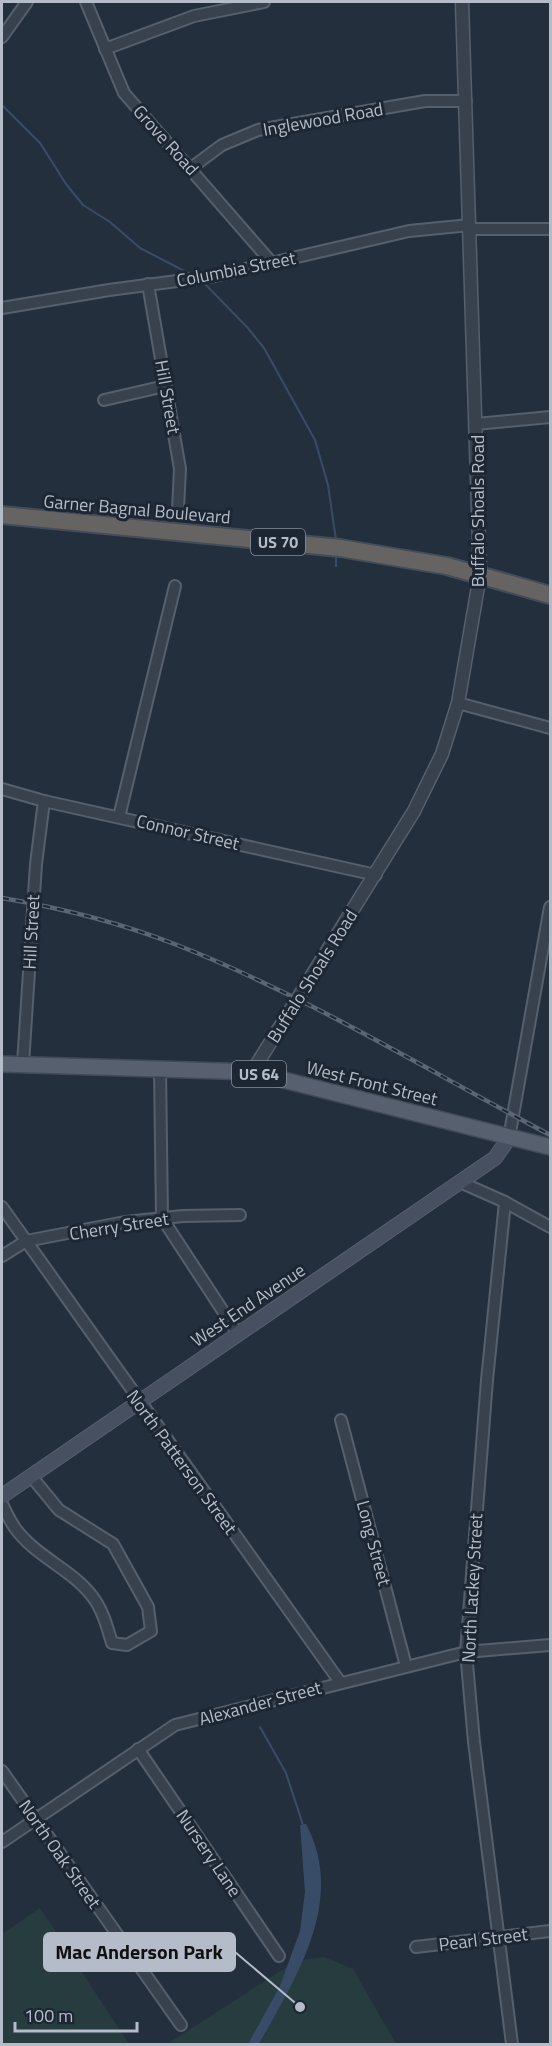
<svg xmlns="http://www.w3.org/2000/svg" width="552" height="2046" font-family="'Titillium Web',sans-serif">
<rect width="100%" height="100%" fill="#242f3e"/>
<!-- green -->
<g fill="#263c3f">
<path d="M40,1908L129,2044H2V1934Z"/>
<path d="M324,1957L353,1969L396,2044H167L296,1961Z"/>
</g>
<!-- water -->
<path fill="#394c67" d="M306,1824C347,1901 295,1978 259,2044H248L280,1986L300,1931L305,1892L300,1825Z"/>
<g fill="none" stroke-linecap="round" stroke-linejoin="round">
<!-- stream -->
<g stroke="#394c67" stroke-width="2">
<path d="M2,105L40,143L66,184L83,205L110,222L140,248L192,275"/>
<path d="M202,281L247,327L264,348L315,440L328,485L336,540"/>
<path d="M336,554V566"/>
<path d="M260,1727L286,1773L303,1825"/>
</g>
<!-- minor casing -->
<g stroke="#565f6c" stroke-width="14">
<g id="minor">
<path d="M86,2L124,93L272,263"/>
<path d="M2,37L27,2"/>
<path d="M105,49L194,16L264,2"/>
<path d="M191,168L222,145L258,130L425,101H466"/>
<path d="M470,229H550"/>
<path d="M148,284L180,469L178,509"/>
<path d="M2,308L109,290L215,276L409,231L470,225"/>
<path d="M104,400L165,386"/>
<path d="M476,424L550,417"/>
<path d="M458,703L550,728"/>
<path d="M2,789L44,801L376,875"/>
<path d="M119,817L175,586"/>
<path d="M23,1064L36,864L44,801"/>
<path d="M160,1069L162,1218L238,1334"/>
<path d="M509,1138L550,907"/>
<path d="M460,1182L505,1202L550,1227"/>
<path d="M505,1202L487,1380L466,1652L474,1742L512,2044"/>
<path d="M2,1207L340,1682"/>
<path d="M2,1256L26,1241L125,1222L183,1216L240,1215"/>
<path d="M341,1420L406,1666"/>
<path d="M2,1504C6,1512 10,1521 15,1528C35,1556 71,1569 92,1596C103,1610 107,1627 112,1643L127,1645L151,1631L148,1607L113,1544L59,1510L31,1476"/>
<path d="M138,1749L279,1956"/>
<path d="M2,1771L181,2025"/>
<path d="M2,1842L175,1725L466,1652L550,1645"/>
<path d="M416,1947L550,1931"/>
</g>
</g>
<!-- tertiary casing -->
<g stroke="#565f6c" stroke-width="15">
<path id="tertiary" d="M252,1072L414,811L442,754L458,703L480,575L462,2"/>
</g>
<!-- secondary casing -->
<g stroke="#565f6c" stroke-width="16">
<path id="secondary" d="M2,1496L495,1158L509,1138"/>
</g>
<!-- primary casing -->
<g stroke="#414a57" stroke-width="18">
<path id="primary" d="M2,1064L252,1072L550,1147"/>
</g>
<!-- trunk casing -->
<g stroke="#434c59" stroke-width="20">
<path id="trunk" d="M2,515L340,548L447,566L550,595"/>
</g>
<!-- minor -->
<use href="#minor" stroke="#38414e" stroke-width="10"/>
<!-- tertiary -->
<use href="#tertiary" stroke="#38414e" stroke-width="12"/>
<!-- secondary -->
<use href="#secondary" stroke="#465061" stroke-width="14"/>
<!-- primary -->
<use href="#primary" stroke="#56606e" stroke-width="15"/>
<!-- trunk -->
<use href="#trunk" stroke="#656462" stroke-width="16"/>
<!-- rail casing -->
<g stroke="#5a6575" stroke-width="4.5">
<path id="rail" d="M2,898C61,908 121,923 177,945C307,996 427,1070 550,1135"/>
</g>
<!-- rail -->
<use href="#rail" stroke="#1d2633" stroke-width="2" stroke-dasharray="7" stroke-linecap="butt"/>
</g>
<g text-anchor="middle" dominant-baseline="central" stroke-width="6" stroke-linejoin="round" paint-order="stroke">
<!-- shield labels -->
<g fill="#1d2633" stroke="#878f9c" stroke-width="1.5">
<rect x="251" y="529" width="54" height="26" rx="4.5"/>
<rect x="232" y="1061" width="54" height="26" rx="4.5"/>
</g>
<g font-size="16" font-weight="bold" fill="#b4bcc9">
<text x="278" y="542">US 70</text>
<text x="259" y="1074">US 64</text>
</g>
<!-- street labels -->
<g font-size="18" fill="#b4bcc9" stroke="#1d2633">
<text transform="translate(323 119) rotate(-10)">Inglewood Road</text>
<text transform="translate(166 140) rotate(48)">Grove Road</text>
<text transform="translate(236 269) rotate(-11)">Columbia Street</text>
<text transform="translate(168 397) rotate(80)">Hill Street</text>
<text transform="translate(137 509) rotate(5)">Garner Bagnal Boulevard</text>
<text transform="translate(477 511) rotate(-90)">Buffalo Shoals Road</text>
<text transform="translate(188 832) rotate(13)">Connor Street</text>
<text transform="translate(31 932) rotate(-87)">Hill Street</text>
<text transform="translate(312 976) rotate(-58)">Buffalo Shoals Road</text>
<text transform="translate(372 1083) rotate(14)">West Front Street</text>
<text transform="translate(119 1226) rotate(-9)">Cherry Street</text>
<text transform="translate(248 1305) rotate(-34)">West End Avenue</text>
<text transform="translate(182 1462) rotate(54)">North Patterson Street</text>
<text transform="translate(374 1543) rotate(75)">Long Street</text>
<text transform="translate(472 1588) rotate(-87)">North Lackey Street</text>
<text transform="translate(260 1703) rotate(-15)">Alexander Street</text>
<text transform="translate(209 1853) rotate(56)">Nursery Lane</text>
<text transform="translate(60 1854) rotate(55)">North Oak Street</text>
<text transform="translate(483 1939) rotate(-7)">Pearl Street</text>
</g>
</g>
<!-- callouts -->
<path fill="none" stroke="#b4bcc9" stroke-width="2" d="M300 2007L235 1952"/>
<circle fill="#b4bcc9" stroke="#1d2633" stroke-width="2" cx="300" cy="2007" r="6"/>
<rect fill="#b4bcc9" stroke="#b4bcc9" stroke-width="2" x="44" y="1933" width="191" height="38" rx="6"/>
<g font-size="20" text-anchor="middle" font-weight="bold" fill="#111">
<text x="139" y="1959">Mac Anderson Park</text>
</g>
<!-- border -->
<rect width="552" height="2046" fill="none" stroke="#b4bcc9" stroke-width="6"/>
<!-- scale -->
<path d="M15 2022v9h122v-9" fill="none" stroke="#b4bcc9" stroke-width="3"/>
<text x="24" y="2022" font-size="18" fill="#b4bcc9" stroke="#1d2633" stroke-width="4.5" paint-order="stroke">100 m</text>
</svg>
